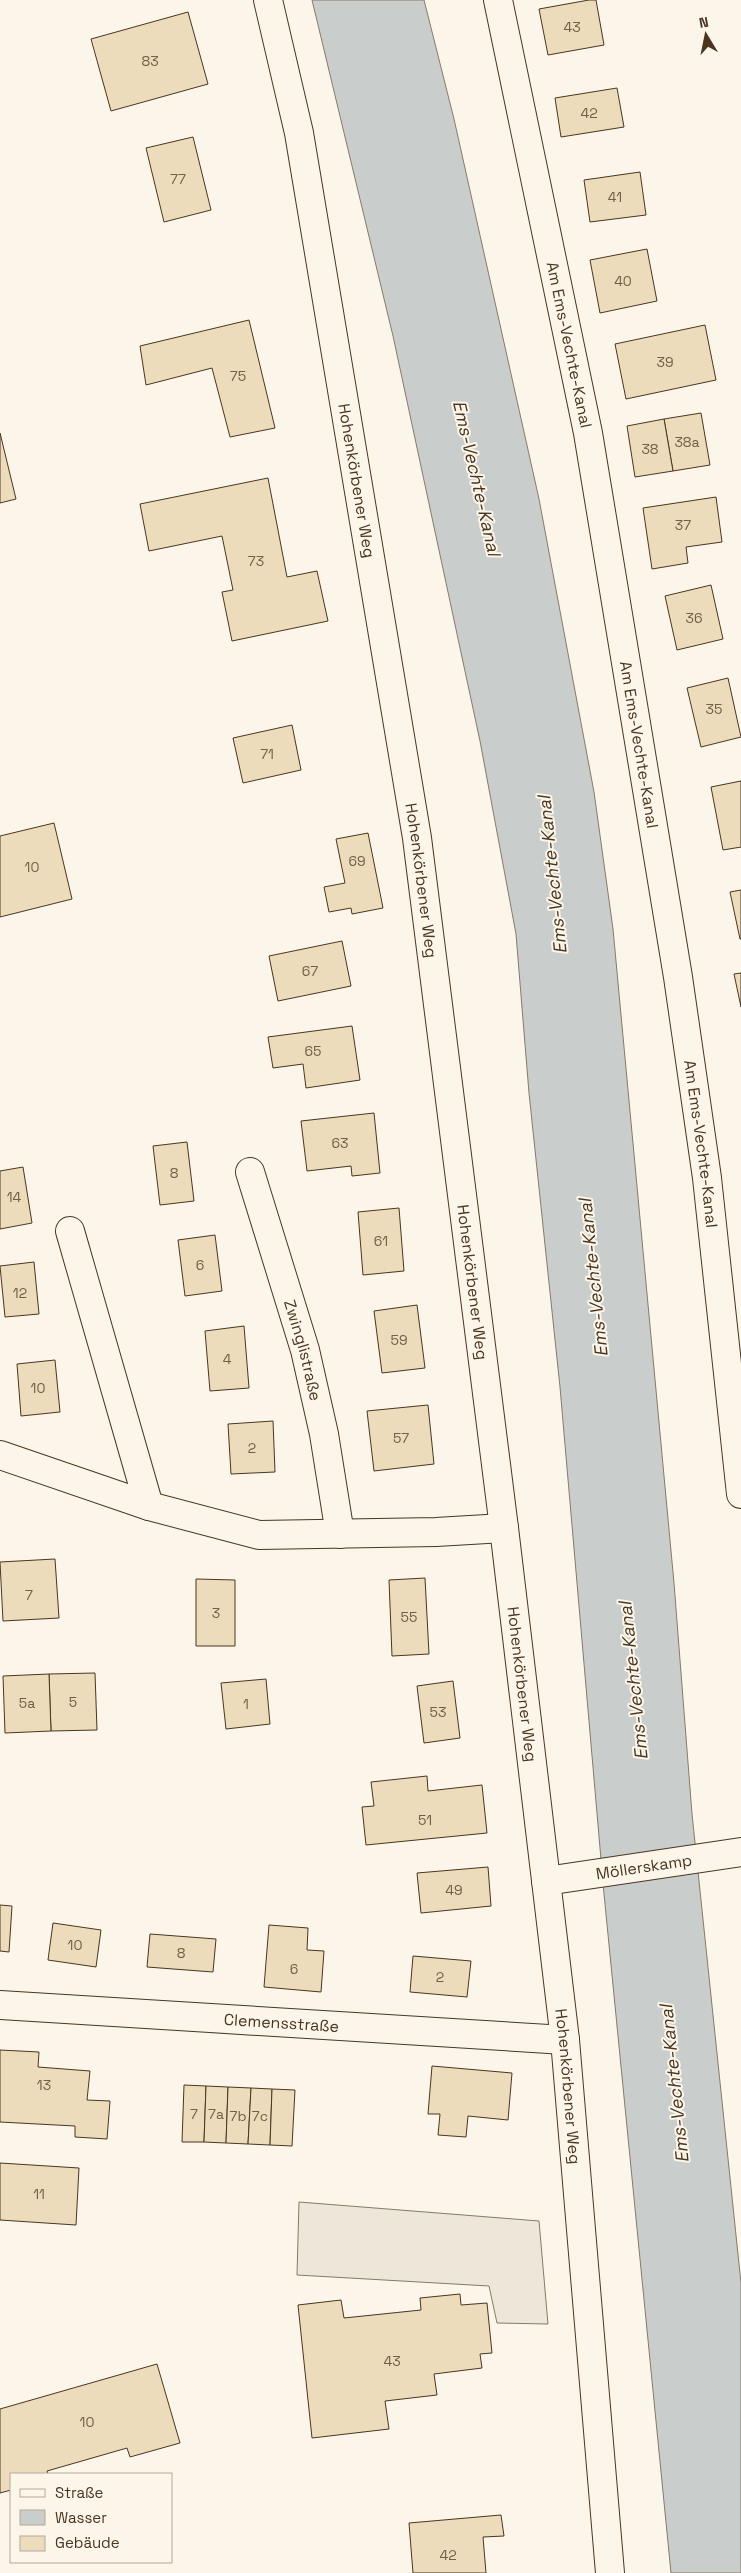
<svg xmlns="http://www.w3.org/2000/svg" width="741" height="2573" font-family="'Space Grotesk',sans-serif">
<rect width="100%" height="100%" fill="#fbf6e9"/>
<!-- parking -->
<path fill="#ede7d9" stroke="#887966" d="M299,2202L539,2221L548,2324L497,2323L489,2286L297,2275Z"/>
<!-- water -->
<path fill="#c9cecd" stroke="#887966" d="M312,0H424L454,119L539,499L594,792L613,929L674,1583L692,1814L741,2283V2573H671L604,1894L560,1387L529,1093L516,934L480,741L393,336Z"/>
<!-- building -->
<g fill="#ecdcbc" stroke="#4a3520">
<path d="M589,0H596L604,45L548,55L539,9Z"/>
<path d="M188,12L208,84L111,111L91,39Z"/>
<path d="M617,88L624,127L561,137L555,98Z"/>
<path d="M193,137L211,210L164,222L146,148Z"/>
<path d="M640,172L646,215L590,222L584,180Z"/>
<path d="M647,249L657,301L600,313L590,260Z"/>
<path d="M249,320L275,428L230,437L212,368L146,385L140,346Z"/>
<path d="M705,325L716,380L626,399L615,344Z"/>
<path d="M701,413L710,465L673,471L664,419Z"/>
<path d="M664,419L673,471L635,477L627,426Z"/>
<path d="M0,433L16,499L0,503Z"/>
<path d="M268,478L287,577L317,571L328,621L232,641L222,592L233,590L222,536L149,551L140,504Z"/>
<path d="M716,497L722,542L686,547L688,563L652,569L643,508Z"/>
<path d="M711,585L723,639L677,650L665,596Z"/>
<path d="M728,678L741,737L701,747L687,688Z"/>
<path d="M292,725L301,770L243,783L233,738Z"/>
<path d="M741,781V847L723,850L711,787Z"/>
<path d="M54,823L72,899L0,917V836Z"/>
<path d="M368,833L383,908L352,914L351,908L329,912L324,887L345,883L336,839Z"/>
<path d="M741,890V939H740L730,892Z"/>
<path d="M342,941L351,986L278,1001L269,956Z"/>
<path d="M741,973V1007L734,974Z"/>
<path d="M352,1026L360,1080L306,1088L303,1064L273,1068L268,1037Z"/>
<path d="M374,1113L380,1173L352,1176L351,1166L307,1171L301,1121Z"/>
<path d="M187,1142L194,1201L160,1205L153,1146Z"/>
<path d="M23,1167L32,1223L0,1229V1171Z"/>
<path d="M399,1208L404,1271L363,1275L358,1212Z"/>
<path d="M215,1235L222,1291L185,1296L178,1240Z"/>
<path d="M34,1262L39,1314L5,1317L0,1266Z"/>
<path d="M417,1305L425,1368L382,1373L374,1311Z"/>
<path d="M244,1326L249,1388L210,1391L205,1331Z"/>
<path d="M55,1360L60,1412L21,1416L17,1364Z"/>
<path d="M428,1405L434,1464L374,1471L367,1411Z"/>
<path d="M273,1421L275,1472L231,1474L228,1424Z"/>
<path d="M55,1559L59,1618L3,1621L0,1562Z"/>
<path d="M425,1578L429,1654L392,1656L389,1580Z"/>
<path d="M196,1579L235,1580V1646H196Z"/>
<path d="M95,1673L97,1730L51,1731L49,1674Z"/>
<path d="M49,1674L51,1731L5,1733L3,1676Z"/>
<path d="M266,1679L270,1724L226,1729L221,1683Z"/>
<path d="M453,1681L460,1738L424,1743L417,1686Z"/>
<path d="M427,1776L428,1791L482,1785L487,1833L366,1845L362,1807L374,1806L371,1782Z"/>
<path d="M488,1867L491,1906L421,1913L417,1873Z"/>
<path d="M0,1905L12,1906L9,1952L0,1951Z"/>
<path d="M53,1923L101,1930L96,1967L48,1960Z"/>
<path d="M269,1925L308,1928L307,1950L324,1951L321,1992L264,1987Z"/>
<path d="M150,1934L216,1939L213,1972L147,1967Z"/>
<path d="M413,1956L471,1961L467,1997L410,1992Z"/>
<path d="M0,2050L39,2052L38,2067L90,2071L87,2100L110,2101L107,2139L75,2137V2126L0,2122Z"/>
<path d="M432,2066L512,2073L508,2120L468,2116L466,2137L438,2135L440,2114H428Z"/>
<path d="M184,2085L206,2086L204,2142H182Z"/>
<path d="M206,2086L228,2087L226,2143L204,2142Z"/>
<path d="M228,2087L251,2088L248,2144L226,2143Z"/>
<path d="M251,2088L272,2089L270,2145L248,2144Z"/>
<path d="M272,2089L295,2090L292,2146L270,2145Z"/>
<path d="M0,2163L79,2168L76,2225L0,2220Z"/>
<path d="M460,2294L461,2305L487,2303L492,2353L480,2354L482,2368L434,2374L437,2395L385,2401L389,2429L312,2438L298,2305L341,2300L344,2318L421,2310L420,2298Z"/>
<path d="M157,2364L180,2443L130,2457L127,2448L47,2471L48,2474H11V2490L0,2493V2409Z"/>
<path d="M501,2515L504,2536L483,2537L486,2573H413L409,2523Z"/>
</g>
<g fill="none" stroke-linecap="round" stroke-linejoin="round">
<!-- minor casing -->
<g stroke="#4a3520" stroke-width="30">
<g id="minor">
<path id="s1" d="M268,0L299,133L417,838L504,1528L565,2040L610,2573"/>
<path id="s2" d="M498,0L588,433L678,977L707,1178L741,1494"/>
<path id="s3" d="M250,1172L305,1350L324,1434L340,1534"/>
<path d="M70,1231L149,1506"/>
<path d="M0,1455L149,1506L259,1535L436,1532L504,1528"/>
<path id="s4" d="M546,1881L741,1852"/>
<path id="s5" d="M0,2005L565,2040"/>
</g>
</g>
<!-- minor -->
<use href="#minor" stroke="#fbf6e9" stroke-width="28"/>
</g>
<g text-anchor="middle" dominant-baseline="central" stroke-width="4" stroke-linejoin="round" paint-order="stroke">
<!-- number labels -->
<g font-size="14" fill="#725f47">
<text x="572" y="27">43</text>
<text x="150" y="61">83</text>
<text x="589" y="113">42</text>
<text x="178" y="179">77</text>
<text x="615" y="197">41</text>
<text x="623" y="281">40</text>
<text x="665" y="362">39</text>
<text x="238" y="376">75</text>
<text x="687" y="442">38a</text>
<text x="650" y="449">38</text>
<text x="683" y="525">37</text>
<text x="256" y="561">73</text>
<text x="694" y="618">36</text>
<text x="714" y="709">35</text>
<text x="267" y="754">71</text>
<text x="357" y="861">69</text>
<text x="32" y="867">10</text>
<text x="310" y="971">67</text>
<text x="313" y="1051">65</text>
<text x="340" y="1143">63</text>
<text x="174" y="1173">8</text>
<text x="14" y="1197">14</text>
<text x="381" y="1241">61</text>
<text x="200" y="1265">6</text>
<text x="20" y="1293">12</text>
<text x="399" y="1340">59</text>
<text x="227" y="1359">4</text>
<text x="38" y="1388">10</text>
<text x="401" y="1438">57</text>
<text x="252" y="1448">2</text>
<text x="29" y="1595">7</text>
<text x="216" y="1613">3</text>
<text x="409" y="1617">55</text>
<text x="73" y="1702">5</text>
<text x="27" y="1703">5a</text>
<text x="246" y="1704">1</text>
<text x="438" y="1712">53</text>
<text x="425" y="1820">51</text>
<text x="454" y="1890">49</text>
<text x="75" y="1945">10</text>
<text x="181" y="1953">8</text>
<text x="294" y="1969">6</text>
<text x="440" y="1977">2</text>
<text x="44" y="2085">13</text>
<text x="194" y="2114">7</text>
<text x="216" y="2114">7a</text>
<text x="238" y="2116">7b</text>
<text x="260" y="2116">7c</text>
<text x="39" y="2194">11</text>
<text x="392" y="2361">43</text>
<text x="87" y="2422">10</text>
<text x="448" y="2555">42</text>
</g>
<!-- street labels -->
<g font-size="16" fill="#4a3520" stroke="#fbf6e9">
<text stroke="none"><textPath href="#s2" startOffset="352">Am Ems-Vechte-Kanal</textPath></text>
<text stroke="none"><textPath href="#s1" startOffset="489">Hohenkörbener Weg</textPath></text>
<text stroke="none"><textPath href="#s2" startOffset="758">Am Ems-Vechte-Kanal</textPath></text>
<text stroke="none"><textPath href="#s1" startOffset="894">Hohenkörbener Weg</textPath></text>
<text stroke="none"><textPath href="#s2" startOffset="1162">Am Ems-Vechte-Kanal</textPath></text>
<text stroke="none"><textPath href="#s1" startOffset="1299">Hohenkörbener Weg</textPath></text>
<text stroke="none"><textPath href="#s3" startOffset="186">Zwinglistraße</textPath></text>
<text stroke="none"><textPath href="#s1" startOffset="1704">Hohenkörbener Weg</textPath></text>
<text stroke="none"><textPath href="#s4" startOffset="99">Möllerskamp</textPath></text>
<text stroke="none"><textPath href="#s5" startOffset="282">Clemensstraße</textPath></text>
<text stroke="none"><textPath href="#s1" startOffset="2109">Hohenkörbener Weg</textPath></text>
</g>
<!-- water labels -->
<g font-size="18" font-style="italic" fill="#4a3520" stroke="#fbf6e9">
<text transform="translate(477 478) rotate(77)">Ems-Vechte-Kanal</text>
<text transform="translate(552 875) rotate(-96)">Ems-Vechte-Kanal</text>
<text transform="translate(593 1278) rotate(-96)">Ems-Vechte-Kanal</text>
<text transform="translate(633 1681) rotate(-96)">Ems-Vechte-Kanal</text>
<text transform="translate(674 2084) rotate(-96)">Ems-Vechte-Kanal</text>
</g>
</g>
<!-- legend -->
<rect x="10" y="2473" width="162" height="90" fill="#fbf6e9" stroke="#b4a999"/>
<rect x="20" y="2489" width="25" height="8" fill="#fbf6e9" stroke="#b4a999"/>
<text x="55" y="2498" font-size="15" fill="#4a3520">Straße</text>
<rect x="20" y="2510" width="25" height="15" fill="#c9cecd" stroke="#b4a999"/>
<text x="55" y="2523" font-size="15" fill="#4a3520">Wasser</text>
<rect x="20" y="2536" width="25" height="15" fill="#ecdcbc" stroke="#b4a999"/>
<text x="55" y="2548" font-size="15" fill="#4a3520">Gebäude</text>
<!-- north arrow -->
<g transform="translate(706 35) rotate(350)" stroke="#fbf6e9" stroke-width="4" paint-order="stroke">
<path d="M0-4L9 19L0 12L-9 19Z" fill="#4a3520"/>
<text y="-8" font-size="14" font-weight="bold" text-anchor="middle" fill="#4a3520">N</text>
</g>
</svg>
